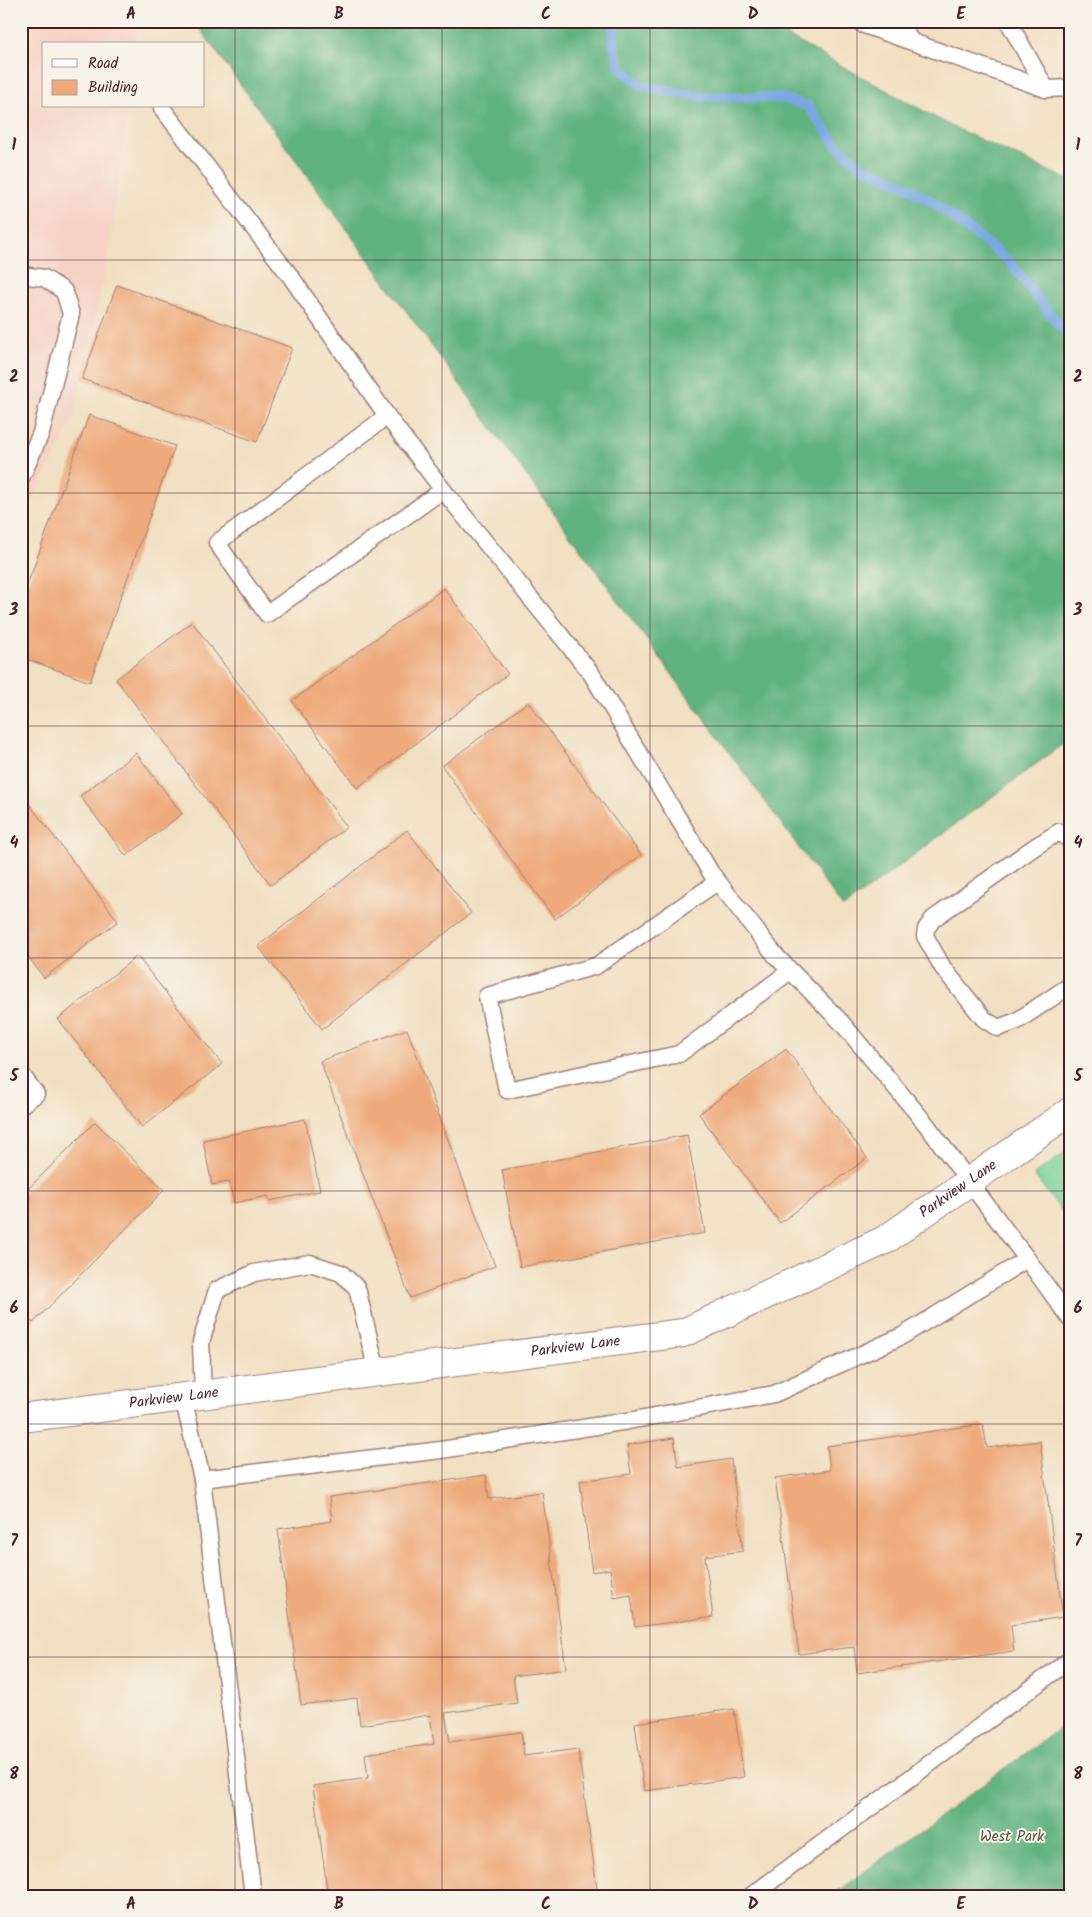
<svg xmlns="http://www.w3.org/2000/svg" width="1092" height="1917" font-family="Kalam,sans-serif">
<rect width="100%" height="100%" fill="#f7f3e8"/>
<filter id="ink" filterUnits="userSpaceOnUse"><feTurbulence type="fractalNoise" baseFrequency=".02" numOctaves="2"/><feDisplacementMap in="SourceGraphic" scale="10" xChannelSelector="R" yChannelSelector="G"/><feConvolveMatrix kernelMatrix="1 2 1 2 8 2 1 2 1" color-interpolation-filters="sRGB"/></filter>
<filter id="wash" filterUnits="userSpaceOnUse"><feTurbulence type="fractalNoise" baseFrequency=".0096" numOctaves="4" result="noise"/><feDisplacementMap in="SourceGraphic" scale="20" xChannelSelector="R" yChannelSelector="G"/><feGaussianBlur stdDeviation="1.12" result="paint"/><feColorMatrix in="noise" values="0 0 0 0 0 0 0 0 0 0 0 0 0 0 0 0 0 1.4 0 .05"/><feComposite in="paint" operator="in"/></filter>
<g filter="url(#wash)">
<rect width="100%" height="100%" fill="#f1dfc1"/>
<!-- built -->
<path fill="#f6d1c5" d="M21,21H138L136,44H44V106H128L109,251L75,416L21,523Z"/>
<!-- green -->
<path fill="#75cf96" stroke="#607760" d="M1071,1149V1223L1034,1175Z"/>
<!-- forest -->
<g fill="#60b27f" stroke="#556855">
<path d="M194,21H760L953,127L1071,181V738L843,908Z"/>
<path d="M1071,1720V1896H831Z"/>
</g>
<g fill="none" stroke-linecap="round" stroke-linejoin="round">
<!-- stream -->
<path stroke="#79a7e2" stroke-width="10" d="M615,21L613,40L620,68L642,86L697,96L783,98L808,106L837,145L860,166L898,182L933,202L1008,260L1054,319L1071,337"/>
</g>
<g id="blocks">
<!-- building -->
<g fill="#eeaa7c">
<path d="M117,285L292,348L257,442L82,379Z"/>
<path d="M89,415L175,446L90,682L21,657V602Z"/>
<path d="M444,588L508,674L357,788L292,701Z"/>
<path d="M192,622L347,827L271,885L116,679Z"/>
<path d="M528,702L641,855L555,919L442,766Z"/>
<path d="M136,753L182,814L126,856L80,796Z"/>
<path d="M21,793L118,921L44,978L21,947Z"/>
<path d="M407,830L471,913L322,1029L258,946Z"/>
<path d="M137,956L222,1064L142,1127L58,1019Z"/>
<path d="M407,1029L495,1266L410,1298L320,1061Z"/>
<path d="M786,1049L867,1158L780,1223L699,1114Z"/>
<path d="M305,1119L320,1191L269,1201L268,1196L234,1203L229,1182L212,1185L203,1140Z"/>
<path d="M95,1122L164,1190L33,1323L21,1312V1196Z"/>
<path d="M687,1135L705,1233L520,1267L502,1170Z"/>
<path d="M983,1424L987,1448L1040,1441L1063,1617L1011,1625L1014,1651L857,1673L854,1647L799,1654L775,1478L830,1470L827,1446Z"/>
<path d="M674,1438L678,1467L731,1459L743,1551L705,1556L713,1617L635,1627L631,1595L614,1598L610,1569L592,1572L580,1481L631,1474L627,1445Z"/>
<path d="M486,1475L489,1499L542,1492L566,1669L513,1676L517,1703L445,1713L450,1742L521,1732L524,1756L578,1749L598,1896H328L313,1786L368,1778L365,1754L434,1744L430,1715L360,1725L357,1698L301,1705L278,1529L332,1521L329,1497Z"/>
<path d="M734,1709L744,1777L644,1791L635,1723Z"/>
</g>
</g>
</g>
<g filter="url(#ink)">
<use href="#blocks" fill-opacity="0" stroke="#9e7f76" stroke-width="1"/>
<g fill="none" stroke-linecap="round" stroke-linejoin="round">
<!-- lane casing -->
<g stroke="#9e7f76" stroke-width="19">
<g id="lane">
<path d="M859,21L864,25L1046,89"/>
<path d="M900,21L910,40"/>
<path d="M1008,21L1046,89L1071,88"/>
<path d="M162,108L291,277L387,416L443,490L591,673L711,873L776,956L841,1022L926,1124L1027,1259"/>
<path d="M21,275L44,278L64,291L71,314L41,433L21,478"/>
<path d="M387,416L217,543L267,614L443,490"/>
<path d="M1071,841L1059,832L1036,846L933,919L926,929L925,936L943,968L984,1019L998,1028L1017,1021L1071,985"/>
<path d="M717,882L596,966L487,996L507,1090L679,1054L790,971"/>
<path d="M21,1074L36,1094L21,1105"/>
<path d="M203,1395L201,1342L217,1290L254,1273L310,1263L341,1273L357,1288L377,1372"/>
<path d="M183,1397L202,1479L253,1896"/>
<path d="M202,1479L441,1450L628,1421L774,1394L902,1336L1027,1259L1071,1320"/>
<path d="M751,1896L1071,1659"/>
</g>
</g>
<!-- street casing -->
<g stroke="#9e7f76" stroke-width="30">
<g id="street">
<path id="s1" d="M21,1418L683,1333L885,1240L1071,1111"/>
</g>
</g>
<!-- lane -->
<use href="#lane" stroke="#fff" stroke-width="16"/>
<!-- street -->
<use href="#street" stroke="#fff" stroke-width="28"/>
</g>
</g>
<!-- grid -->
<path fill="none" stroke="#4a1f2b" stroke-width="1" stroke-opacity="0.55" d="M235,21V1896M442,21V1896M650,21V1896M857,21V1896M21,260H1071M21,493H1071M21,726H1071M21,958H1071M21,1191H1071M21,1424H1071M21,1657H1071"/>
<g text-anchor="middle" dominant-baseline="central" stroke-width="4" stroke-linejoin="round" paint-order="stroke">
<!-- street labels -->
<g font-size="15" fill="#4a1f2b" stroke="#f7f3e8">
<text stroke="none"><textPath href="#s1" startOffset="979">Parkview Lane</textPath></text>
<text stroke="none"><textPath href="#s1" startOffset="559">Parkview Lane</textPath></text>
<text stroke="none"><textPath href="#s1" startOffset="154">Parkview Lane</textPath></text>
</g>
<!-- park labels -->
<g font-size="15" fill="#57544b" stroke="#f7f3e8">
<text x="1012" y="1837">West Park</text>
</g>
</g>
<!-- margin -->
<rect width="1092" height="1917" fill="none" stroke="#f7f3e8" stroke-width="55"/>
<!-- legend -->
<rect x="42" y="42" width="162" height="65" fill="#f7f3e8" stroke="#b29e9c"/>
<rect x="52" y="59" width="25" height="8" fill="#ffffff" stroke="#b29e9c"/>
<text x="88" y="68" font-size="15" fill="#4a1f2b">Road</text>
<rect x="52" y="80" width="25" height="15" fill="#eeaa7c" stroke="#b29e9c"/>
<text x="88" y="92" font-size="15" fill="#4a1f2b">Building</text>
<rect x="28" y="28" width="1036" height="1862" fill="none" stroke="#4a1f2b" stroke-width="2"/>
<g font-size="16" text-anchor="middle" font-weight="bold" fill="#4a1f2b">
<text x="131" y="19">A</text>
<text x="339" y="19">B</text>
<text x="546" y="19">C</text>
<text x="753" y="19">D</text>
<text x="961" y="19">E</text>
<text x="14" y="150">1</text>
<text x="1078" y="150">1</text>
<text x="14" y="382">2</text>
<text x="1078" y="382">2</text>
<text x="14" y="615">3</text>
<text x="1078" y="615">3</text>
<text x="14" y="848">4</text>
<text x="1078" y="848">4</text>
<text x="14" y="1081">5</text>
<text x="1078" y="1081">5</text>
<text x="14" y="1313">6</text>
<text x="1078" y="1313">6</text>
<text x="14" y="1546">7</text>
<text x="1078" y="1546">7</text>
<text x="14" y="1779">8</text>
<text x="1078" y="1779">8</text>
<text x="131" y="1909">A</text>
<text x="339" y="1909">B</text>
<text x="546" y="1909">C</text>
<text x="753" y="1909">D</text>
<text x="961" y="1909">E</text>
</g>
</svg>
